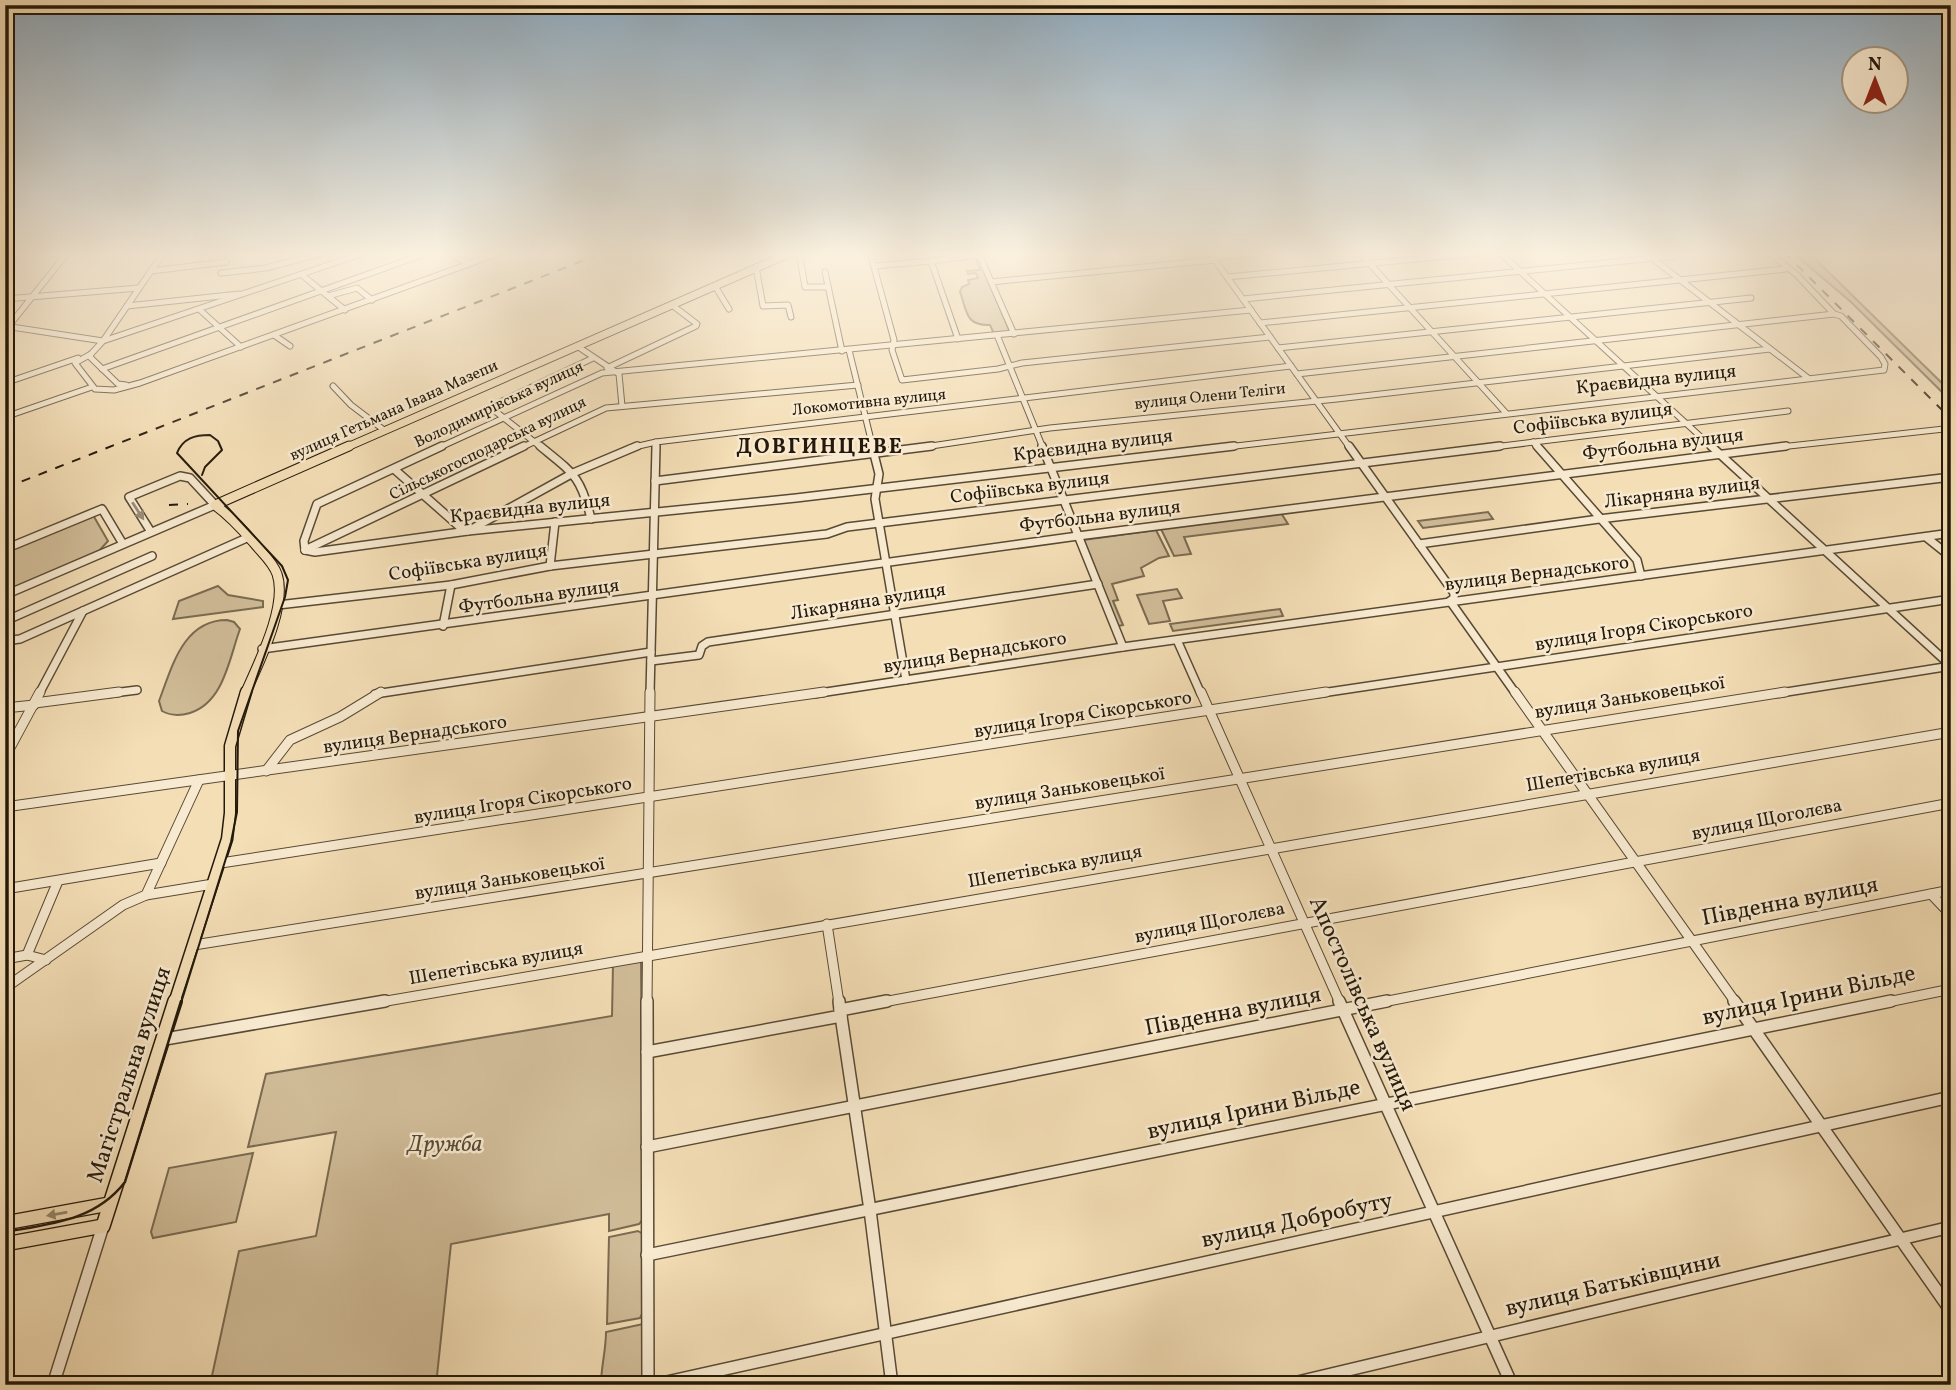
<svg xmlns="http://www.w3.org/2000/svg" width="1956" height="1390" font-family="Vollkorn,serif">
<rect width="100%" height="100%" fill="#f4deb6"/>
<filter id="stains"><feTurbulence type="fractalNoise" baseFrequency=".00286" numOctaves="4"/><feColorMatrix values="0 0 0 0 .2 0 0 0 0 .09 0 0 0 0 .02 0 0 0 .5 -.17"/></filter>
<radialGradient id="worn" r=".72"><stop offset=".6" stop-color="#630" stop-opacity="0"/><stop offset="1" stop-color="#630" stop-opacity=".3"/></radialGradient>
<!-- green -->
<g fill="#d1bd99" stroke="#7a6b52" stroke-width="2">
<path d="M1792,252H1808L1951,392V401L1851,302Z"/>
<path d="M975,257H978L1010,332L994,334L990,325C965,326 967,311 960,292L962,287L969,284L968,280L978,278L976,273L968,274L967,271L980,270Z"/>
<path d="M1488,512L1493,519L1423,528L1418,521Z"/>
<path d="M1281,513L1288,524L1184,537L1191,554L1174,556L1161,529Z"/>
<path d="M93,515L108,541L99,551L5,592V552Z"/>
<path d="M1156,530L1169,556L1159,558L1141,568L1144,576L1112,584L1118,600L1113,601L1123,625L1118,626L1083,540Z"/>
<path d="M218,586L228,595L263,601V607L173,619L179,601Z"/>
<path d="M1177,589L1182,598L1163,601L1170,621L1149,624L1137,595Z"/>
<path d="M1280,609L1283,616L1173,631L1170,624Z"/>
<path d="M227,620L234,622L240,629C229,659 224,702 190,713C180,716 171,716 162,711L159,701C172,667 183,620 227,620Z"/>
<path d="M641,961L643,1219L639,1224L609,1231V1214L451,1244L436,1385H210L239,1251L316,1236L336,1132L248,1147L266,1074L612,1016L613,964Z"/>
<path d="M253,1153L236,1222L153,1238L151,1232L169,1168Z"/>
<path d="M638,1231L643,1234V1312L640,1318L607,1324L609,1237Z"/>
<path d="M643,1324V1385H601C601,1366 606,1351 606,1332Z"/>
</g>
<g fill="none" stroke-linecap="round" stroke-linejoin="round">
<!-- minor-far3 casing -->
<g stroke="#584a35" stroke-width="7">
<g id="minor-far3">
<path d="M164,252L103,341L91,354L75,363L95,389L114,390L140,383L502,252"/>
<path d="M449,252L469,264"/>
<path d="M799,252L805,287H828"/>
<path d="M870,252L894,340L892,350L902,380L998,369L1022,363L1270,337"/>
<path d="M978,252L1014,334"/>
<path d="M1209,252L1350,448"/>
<path d="M1359,252L1506,413"/>
<path d="M1499,252L1713,448"/>
<path d="M1644,252L1808,378"/>
<path d="M1213,257L1274,252"/>
<path d="M931,261L979,255"/>
<path d="M874,266L931,261L958,339"/>
<path d="M5,267L19,252"/>
<path d="M756,267L763,306L788,305L791,317"/>
<path d="M151,271L226,262"/>
<path d="M825,272L842,351"/>
<path d="M221,273L266,268L327,252"/>
<path d="M302,275L345,310"/>
<path d="M1227,277L1490,252"/>
<path d="M991,282L1215,260"/>
<path d="M715,286L729,309"/>
<path d="M328,296L357,288L372,300"/>
<path d="M5,299L139,288"/>
<path d="M1243,299L1675,256"/>
<path d="M127,306L239,294"/>
<path d="M200,310L241,347"/>
<path d="M1260,323L1786,269"/>
<path d="M5,326L103,341L367,252"/>
<path d="M8,327L68,252"/>
<path d="M274,335L290,346"/>
<path d="M997,335L1043,448"/>
<path d="M577,346L619,374L622,406"/>
<path d="M1278,348L1751,298"/>
<path d="M849,350L873,448"/>
<path d="M91,354L90,357L118,384L126,385"/>
<path d="M607,368L696,326L697,324L672,305"/>
<path d="M102,369L430,252"/>
<path d="M1297,374L1834,314"/>
<path d="M5,383L78,358"/>
<path d="M333,386L351,405L384,430"/>
<path d="M5,417L92,387"/>
<path d="M1533,442L1538,448"/>
<path d="M438,448L602,373L1251,310"/>
<path d="M521,448L606,408L858,385"/>
<path d="M542,448L490,407L593,358"/>
<path d="M630,448L656,442L1291,366"/>
<path d="M656,448V442"/>
<path d="M918,448L1050,428L1337,399L1770,349"/>
<path d="M1219,448L1884,370L1885,364L1881,357L1841,316L1834,314L1797,275L1768,252"/>
<path d="M1486,448L1788,411"/>
<path d="M1772,448L1944,429"/>
</g>
</g>
<!-- minor-far2 casing -->
<g stroke="#584a35" stroke-width="10">
<g id="minor-far2">
<path d="M540,446C573,473 581,476 591,519"/>
<path d="M872,446L879,474L875,499L906,680"/>
<path d="M1042,446L1123,647"/>
<path d="M1349,446L1454,593V598L1450,601"/>
<path d="M1537,446L1637,560L1641,576"/>
<path d="M1711,446L1951,666"/>
<path d="M394,469L461,528L468,531L573,473L637,446"/>
<path d="M655,481L932,446"/>
<path d="M1926,537L1951,557"/>
<path d="M1419,544L1599,519L1951,477"/>
<path d="M5,549L102,509L123,544"/>
<path d="M305,550L315,552L468,531L796,498L1234,446"/>
<path d="M305,550L304,541L317,504L442,446"/>
<path d="M305,550L524,446"/>
<path d="M550,566L555,522"/>
<path d="M5,595L215,505L190,478L180,476L129,497L151,532"/>
<path d="M1450,601L1516,694"/>
<path d="M278,605L451,585L550,566L827,534L847,527L1500,446"/>
<path d="M5,621L152,556"/>
<path d="M443,626L451,585"/>
<path d="M5,627L12,640L20,639L249,537"/>
<path d="M1177,640L1201,694"/>
<path d="M262,649L1078,536L1786,446"/>
<path d="M651,661L699,655L702,646L708,642L1098,584"/>
<path d="M39,694L83,611"/>
<path d="M105,694L137,690"/>
<path d="M375,694L651,652"/>
<path d="M650,694L656,446"/>
<path d="M813,694L1123,647L1951,533"/>
<path d="M1315,694L1951,599"/>
<path d="M1774,694L1951,666"/>
</g>
</g>
<!-- minor-far1 casing -->
<g stroke="#584a35" stroke-width="11">
<g id="minor-far1">
<path d="M1201,692L1340,1003"/>
<path d="M1515,692L1736,1003"/>
<path d="M35,703L119,692"/>
<path d="M5,708L34,705"/>
<path d="M5,757L40,692"/>
<path d="M266,771L290,740L340,717L381,692"/>
<path d="M5,807L824,692"/>
<path d="M221,863L1326,692"/>
<path d="M5,889L161,863"/>
<path d="M1931,894L1951,915"/>
<path d="M146,895L213,884"/>
<path d="M827,924L839,1003"/>
<path d="M194,945L1785,692"/>
<path d="M27,955L58,881"/>
<path d="M5,959L27,955L46,960"/>
<path d="M5,988L123,905L146,895L199,780"/>
<path d="M375,1003L1951,732"/>
<path d="M647,1003L650,692"/>
<path d="M878,1003L1951,803"/>
<path d="M1378,1003L1951,890"/>
<path d="M1883,1003L1951,989"/>
</g>
</g>
<!-- minor casing -->
<g stroke="#584a35" stroke-width="14">
<g id="minor">
<path d="M647,1001L648,1385"/>
<path d="M839,1001L840,1010"/>
<path d="M1339,1001L1512,1385"/>
<path d="M1734,1001L1951,1311"/>
<path d="M841,1016L870,1210L892,1385"/>
<path d="M165,1039L385,1001"/>
<path d="M647,1052L841,1016L840,1010L887,1001"/>
<path d="M647,1147L1387,1001"/>
<path d="M647,1255L1891,1001"/>
<path d="M53,1385L103,1226"/>
<path d="M653,1385L1951,1097"/>
<path d="M1285,1385L1951,1227"/>
<path d="M1937,1385L1951,1381"/>
</g>
</g>
<!-- major-far3 casing -->
<g stroke="#24190a" stroke-width="9">
<path id="major-far3" d="M345,448L793,252"/>
</g>
<!-- major-far2 casing -->
<g stroke="#24190a" stroke-width="11">
<path id="major-far2" d="M245,694C258,664 288,606 277,574C273,562 262,553 254,543C242,529 230,516 215,505L349,446"/>
</g>
<!-- major-far1 casing -->
<g stroke="#24190a" stroke-width="13">
<path id="major-far1" d="M174,1003L227,839L230,813V746L246,692"/>
</g>
<!-- major casing -->
<g stroke="#24190a" stroke-width="16">
<g id="major">
<path d="M5,1223L109,1204"/>
<path d="M5,1244L103,1226L175,1001"/>
</g>
</g>
<!-- minor-far3 -->
<use href="#minor-far3" stroke="#f8ead0" stroke-width="5"/>
<!-- minor-far2 -->
<use href="#minor-far2" stroke="#f8ead0" stroke-width="7"/>
<!-- minor-far1 -->
<use href="#minor-far1" stroke="#f8ead0" stroke-width="9"/>
<!-- minor -->
<use href="#minor" stroke="#f8ead0" stroke-width="11"/>
<!-- major-far3 -->
<use href="#major-far3" stroke="#f4deb6" stroke-width="7"/>
<!-- major-far2 -->
<use href="#major-far2" stroke="#f4deb6" stroke-width="9"/>
<!-- major-far1 -->
<use href="#major-far1" stroke="#f4deb6" stroke-width="10"/>
<!-- major -->
<use href="#major" stroke="#f4deb6" stroke-width="13"/>
<!-- tram-far1 -->
<path stroke="#24190a" stroke-width="2" d="M181,1003L231,842L237,812L238,731L285,597L288,580L282,566L177,453C183,438 195,435 210,435L218,441L222,450L205,467L202,475"/>
<!-- tram -->
<path stroke="#24190a" stroke-width="2.5" d="M5,1232C50,1224 95,1221 125,1182L181,1001"/>
<!-- rail -->
<g stroke="#24190a" stroke-width="2" stroke-dasharray="9 9" stroke-linecap="butt">
<path d="M1784,252L1951,419"/>
<path d="M5,488L605,252"/>
<path d="M169,505L188,504"/>
</g>
</g>
<!-- one-way arrows -->
<defs><path id="oneway-solid" d="M-6-.8H1V-3.2L6.5 0L1 3.2V.8H-6Z" transform="scale(1.75)"/></defs>
<use fill="#998c77" href="#oneway-solid" transform="translate(138 511) rotate(57)"/>
<use fill="#968569" href="#oneway-solid" transform="translate(57 1214) rotate(170)"/>
<!-- sky -->
<linearGradient id="sky" x2="0" y2="1"><stop stop-color="#90aabd"/><stop offset="0.57" stop-color="#faf0de"/><stop offset="1" stop-color="#faf0de" stop-opacity="0"/></linearGradient>
<rect width="1956" height="446" fill="url(#sky)"/>
<g text-anchor="middle" dominant-baseline="central" stroke-width="5" stroke-linejoin="round" paint-order="stroke">
<!-- far-street labels -->
<g font-size="16" fill="#24190a" stroke="#f8ead0">
<text transform="translate(1210 397) rotate(-6)">вулиця Олени Теліги</text>
<text transform="translate(869 403) rotate(-6)">Локомотивна вулиця</text>
<text transform="translate(499 405) rotate(-25)">Володимирівська вулиця</text>
<text transform="translate(394 411) rotate(-24)">вулиця Гетьмана Івана Мазепи</text>
<text transform="translate(488 449) rotate(-26)">Сільськогосподарська вулиця</text>
</g>
<!-- street labels -->
<g font-size="19" fill="#24190a" stroke="#f8ead0">
<text transform="translate(1656 380) rotate(-6)">Краєвидна вулиця</text>
<text transform="translate(1593 419) rotate(-7)">Софіївська вулиця</text>
<text transform="translate(1663 445) rotate(-7)">Футбольна вулиця</text>
<text transform="translate(1093 446) rotate(-7)">Краєвидна вулиця</text>
<text transform="translate(1030 488) rotate(-7)">Софіївська вулиця</text>
<text transform="translate(1682 493) rotate(-7)">Лікарняна вулиця</text>
<text transform="translate(530 509) rotate(-6)">Краєвидна вулиця</text>
<text transform="translate(1100 517) rotate(-7)">Футбольна вулиця</text>
<text transform="translate(468 563) rotate(-9)">Софіївська вулиця</text>
<text transform="translate(1537 574) rotate(-7)">вулиця Вернадського</text>
<text transform="translate(539 597) rotate(-8)">Футбольна вулиця</text>
<text transform="translate(868 602) rotate(-9)">Лікарняна вулиця</text>
<text transform="translate(1644 628) rotate(-9)">вулиця Ігоря Сікорського</text>
<text transform="translate(975 653) rotate(-9)">вулиця Вернадського</text>
<text transform="translate(1630 698) rotate(-9)">вулиця Заньковецької</text>
<text transform="translate(1083 715) rotate(-9)">вулиця Ігоря Сікорського</text>
<text transform="translate(415 735) rotate(-8)">вулиця Вернадського</text>
<text transform="translate(1613 771) rotate(-10)">Шепетівська вулиця</text>
<text transform="translate(1070 789) rotate(-9)">вулиця Заньковецької</text>
<text transform="translate(523 801) rotate(-9)">вулиця Ігоря Сікорського</text>
<text transform="translate(1767 820) rotate(-11)">вулиця Щоголєва</text>
<text transform="translate(1055 867) rotate(-10)">Шепетівська вулиця</text>
<text transform="translate(510 879) rotate(-9)">вулиця Заньковецької</text>
<text transform="translate(1210 923) rotate(-11)">вулиця Щоголєва</text>
<text transform="translate(496 964) rotate(-10)">Шепетівська вулиця</text>
</g>
<!-- far-district labels -->
<g font-size="21" font-weight="bold" letter-spacing="2" fill="#24190a" stroke="#f8ead0">
<text x="820" y="447">ДОВГИНЦЕВЕ</text>
</g>
<!-- near-street labels -->
<g font-size="23" fill="#24190a" stroke="#f8ead0">
<text transform="translate(1790 902) rotate(-11)">Південна вулиця</text>
<text transform="translate(1809 996) rotate(-12)">вулиця Ірини Вільде</text>
<text transform="translate(1362 1004) rotate(66)">Апостолівська вулиця</text>
<text transform="translate(1233 1012) rotate(-11)">Південна вулиця</text>
<text transform="translate(130 1075) rotate(-72)">Магістральна вулиця</text>
<text transform="translate(1254 1110) rotate(-12)">вулиця Ірини Вільде</text>
<text transform="translate(1297 1221) rotate(-12)">вулиця Добробуту</text>
<text transform="translate(1613 1285) rotate(-13)">вулиця Батьківщини</text>
</g>
<!-- near-park labels -->
<g font-size="23" font-style="italic" fill="#584a35" stroke="#f8ead0">
<text x="445" y="1145">Дружба</text>
</g>
</g>
<!-- margin -->
<rect width="1956" height="1390" fill="none" stroke="#f4deb6" stroke-width="28"/>
<rect x="7" y="7" width="1942" height="1376" fill="none" stroke="#24190a" stroke-width="3.5"/>
<rect x="14" y="14" width="1928" height="1362" fill="none" stroke="#24190a" stroke-width="2"/>
<!-- north arrow -->
<g transform="translate(1875 80)"><circle r="33" fill="#f8ead0" stroke="#a39681" stroke-width="2"/>
<path d="M0-5L12 26L0 18L-12 26Z" fill="#8f2418"/>
<text y="-10" font-size="19" font-weight="bold" text-anchor="middle" fill="#24190a">N</text>
</g>
<rect width="100%" height="100%" filter="url(#stains)"/>
<rect width="100%" height="100%" fill="url(#worn)"/>
</svg>
